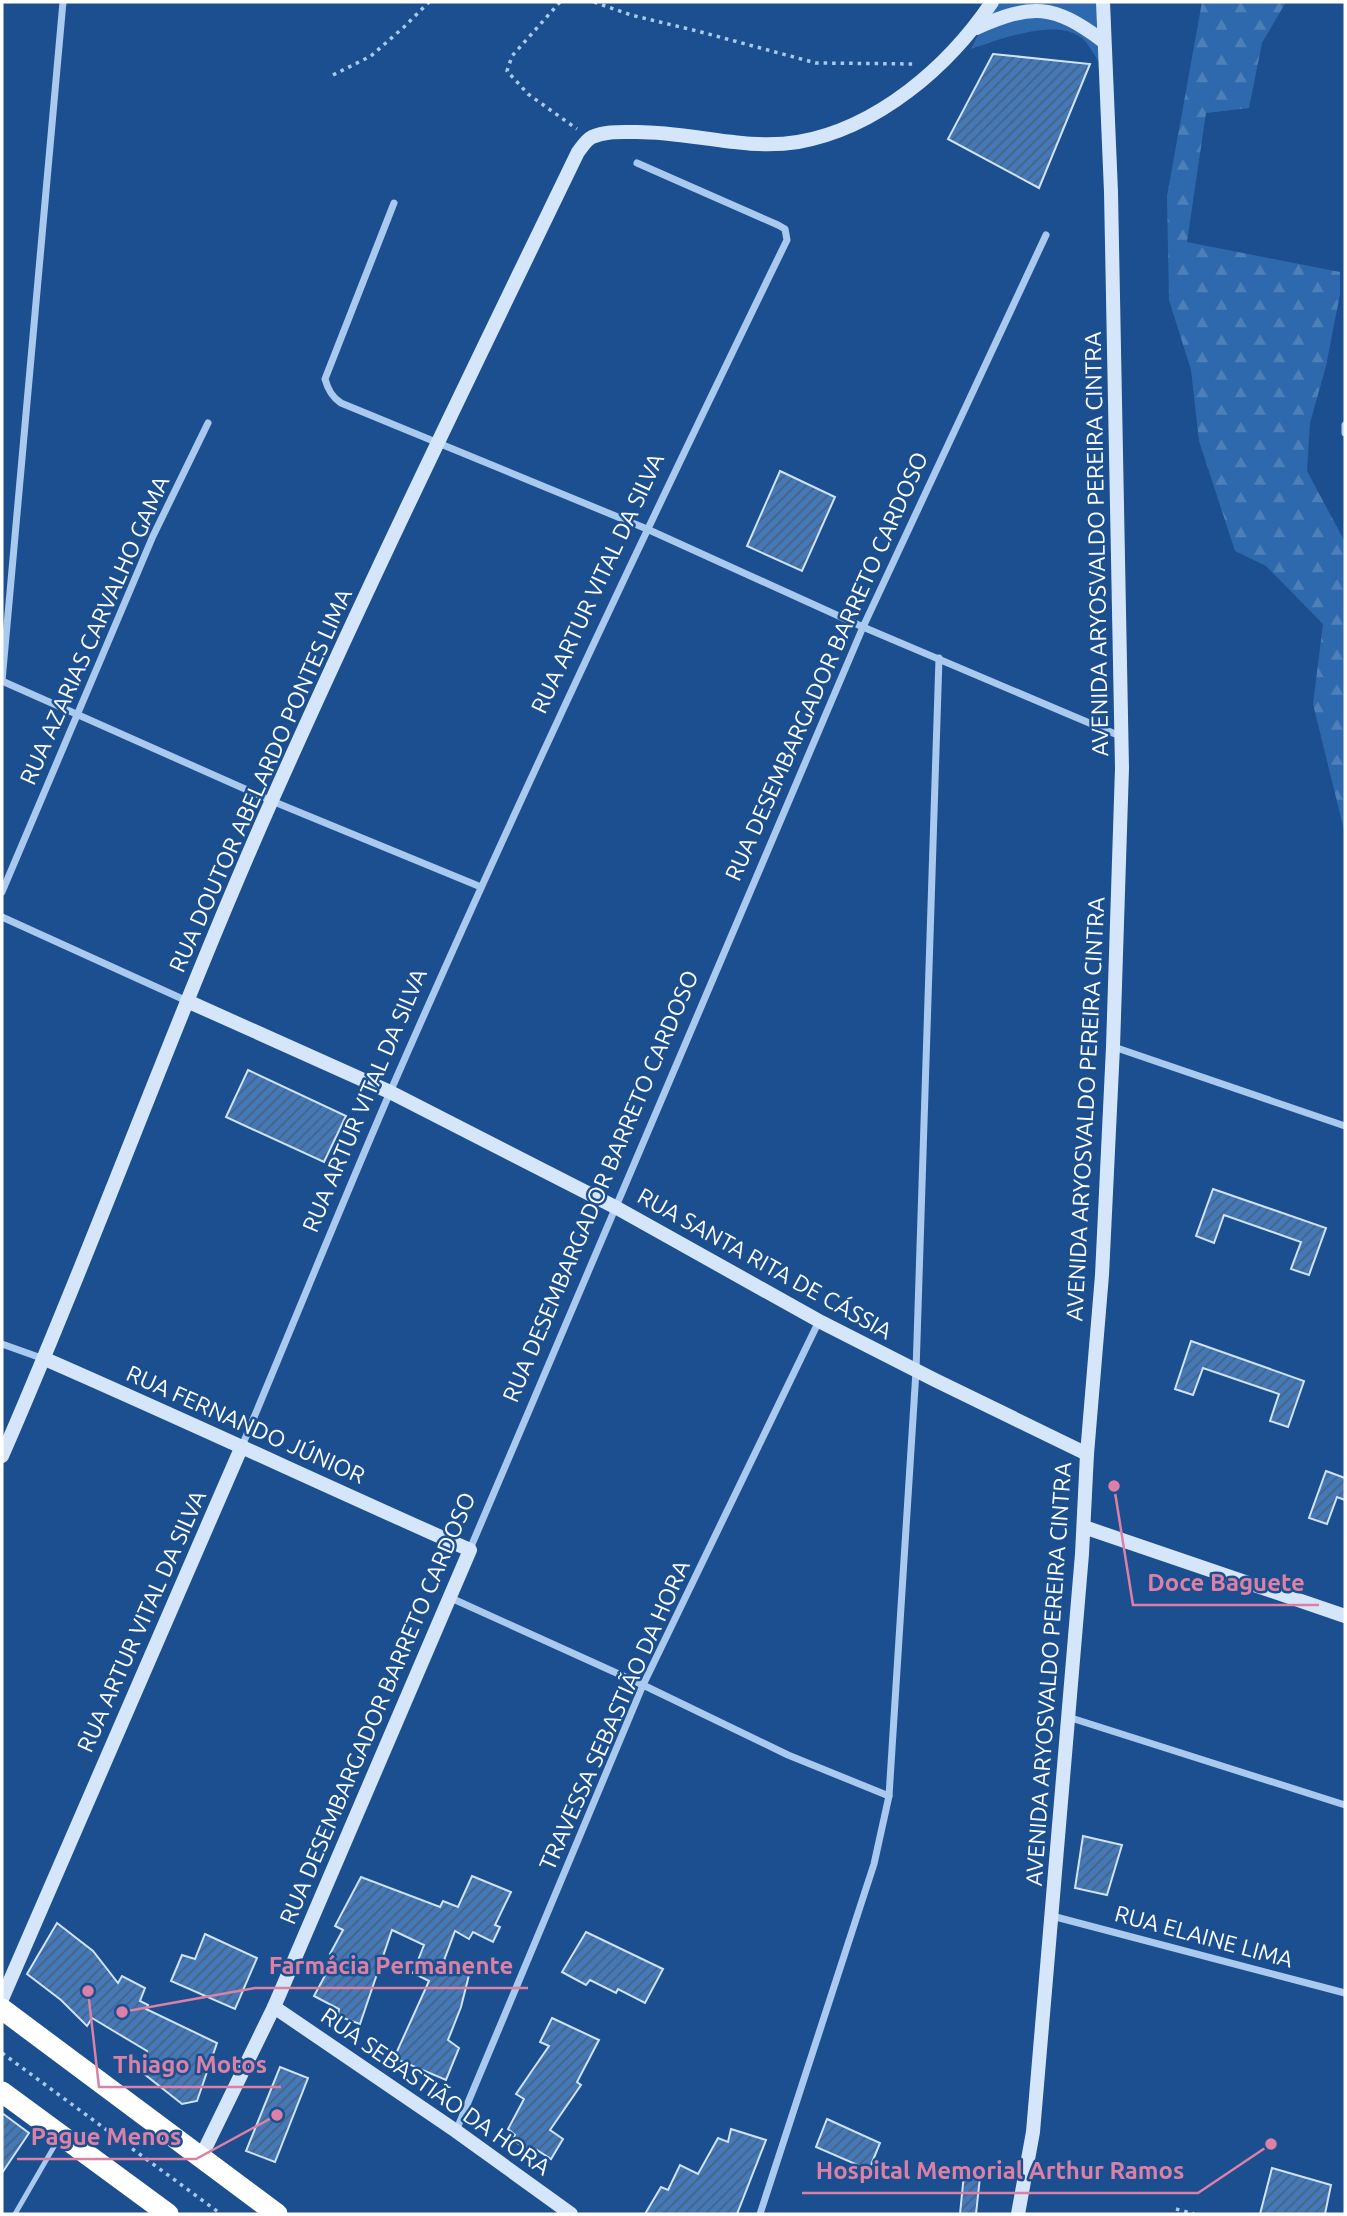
<svg xmlns="http://www.w3.org/2000/svg" width="1347" height="2216" font-family="Ubuntu,sans-serif">
<defs>
<pattern id="forest-firs" width="22" height="20" patternUnits="userSpaceOnUse" patternTransform="scale(1.75)"><rect width="22" height="20" fill="#2e69ad"/><path d="M5 1l3.5 6h-7zM16 11l3.5 6h-7z" fill="#4d80b9"/></pattern>
<pattern id="building-hatch" width="6" height="6" patternUnits="userSpaceOnUse" patternTransform="scale(1.75)"><rect width="6" height="6" fill="#4478b7"/><path d="M-1 1l2-2M0 6l6-6M5 7l2-2" fill="none" stroke="#486282"/></pattern>
</defs>
<rect width="100%" height="100%" fill="#1b4f8f"/>
<!-- forest -->
<path fill="url(#forest-firs)" d="M1202,2H1286L1262,43L1249,108L1206,113L1187,242L1340,272V294L1326,366L1310,423L1307,471L1345,542V834L1313,704L1323,624L1266,566L1235,551L1199,441L1191,370L1169,300L1167,196Z"/>
<!-- park -->
<path fill="#2e69ad" d="M994,2H1097L1101,65C1095,57 1089,44 1082,38C1055,17 1000,40 971,49Z"/>
<!-- building -->
<g fill="url(#building-hatch)" stroke="#cfe3fa" stroke-width="2">
<path d="M993,54L1090,64L1039,188L948,139Z"/>
<path d="M780,471L835,497L802,571L747,546Z"/>
<path d="M248,1070L346,1116L324,1162L226,1117Z"/>
<path d="M1213,1189L1326,1228L1309,1275L1291,1269L1301,1242L1224,1215L1214,1243L1196,1236Z"/>
<path d="M1191,1341L1304,1381L1288,1427L1270,1421L1279,1394L1203,1368L1193,1395L1175,1389Z"/>
<path d="M1326,1471L1345,1478V1500L1337,1497L1327,1524L1309,1518Z"/>
<path d="M1083,1836L1122,1845L1107,1895L1075,1888Z"/>
<path d="M472,1876L511,1892L495,1925L500,1927L493,1942L473,1932L469,1939L455,1931L443,1963L469,1975L461,2007L448,2040L459,2048L446,2080L394,2058L429,1981L413,1973L424,1945L392,1930L360,2024L338,2016L339,2009L314,1996L335,1957L330,1954L343,1930L335,1926L361,1877L440,1907L443,1901L458,1907Z"/>
<path d="M57,1923L93,1951L118,1983L122,1976L145,1988L140,2001L148,2005L146,2009L217,2043L197,2101L182,2104L143,2073L147,2051L92,2018L87,2026L61,2000L27,1974Z"/>
<path d="M586,1932L663,1969L645,2003L618,1989L616,1993L590,1980L586,1985L562,1972Z"/>
<path d="M205,1934L257,1958L235,2009L171,1981L182,1955L195,1959Z"/>
<path d="M552,2018L599,2040L577,2082L581,2085L550,2130L563,2139L551,2159L537,2150L534,2153L512,2140L515,2135L508,2129L524,2099L516,2094L549,2046L540,2042Z"/>
<path d="M280,2067L308,2078L275,2162L246,2151Z"/>
<path d="M2,2113L29,2133L2,2173Z"/>
<path d="M827,2119L880,2143L869,2170L816,2147Z"/>
<path d="M731,2129L766,2140L737,2214H645L661,2187L668,2190L680,2165L698,2174L718,2138L728,2142Z"/>
<path d="M1272,2168L1331,2185L1325,2214H1260Z"/>
<path d="M964,2174L980,2177L976,2214H960Z"/>
</g>
<g fill="none" stroke-linecap="round" stroke-linejoin="round">
<!-- path -->
<g stroke="#a9c9ee" stroke-width="3.5" stroke-dasharray="3.5 5" stroke-linecap="butt">
<path d="M560,2L512,56L507,71L528,94L577,129"/>
<path d="M594,2L631,15L701,32L816,63L916,64"/>
<path d="M333,75L371,56L404,27L429,2"/>
<path d="M2,2053L221,2214"/>
<path d="M1176,2209L1194,2214"/>
</g>
<!-- lane -->
<path stroke="#a9c9ee" stroke-width="5" d="M15,2214L59,2138"/>
<!-- street -->
<g stroke="#a9c9ee" stroke-width="7">
<path d="M394,203L325,379C328,390 332,397 341,403L647,529L863,627L1120,736"/>
<path d="M1345,425V433"/>
<path d="M2,681L63,2"/>
<path d="M2,681L272,801L481,887"/>
<path d="M2,892L153,536L208,423"/>
<path d="M2,917L187,1001"/>
<path d="M1114,1047L1345,1126"/>
<path d="M2,1344L44,1359"/>
<path d="M242,1446C292,1327 340,1208 391,1090C516,804 650,521 787,240L785,229L778,225L637,163"/>
<path d="M470,1549L863,627L1046,235"/>
<path d="M451,1598L643,1685L788,1755L889,1796"/>
<path d="M1068,1717L1345,1805"/>
<path d="M1052,1916L1345,1993"/>
<path d="M456,2131L643,1685L819,1321"/>
<path d="M760,2214L874,1864L889,1796L916,1371L939,658"/>
</g>
<!-- secondary -->
<g stroke="#d6e6fa" stroke-width="14">
<path d="M976,28C1033,3 1053,4 1103,41"/>
<path d="M187,1001L390,1092L617,1208L821,1322L935,1380L1087,1454"/>
<path d="M45,1359C187,1421 328,1487 470,1550L274,2007L201,2157"/>
<path d="M2,1456C97,1239 176,1016 272,800C369,582 474,367 578,152C582,147 586,140 592,137C606,131 620,132 634,132C689,131 744,151 798,142C878,128 949,66 992,2"/>
<path d="M1084,1527L1345,1616"/>
<path d="M2,1999L242,1446"/>
<path d="M274,2007L456,2131L571,2214"/>
<path d="M1018,2214L1033,2132L1082,1554L1087,1454L1102,1275L1113,1047L1122,768L1111,192L1103,2"/>
</g>
<!-- highway -->
<g stroke="#fff" stroke-width="21">
<path d="M2,2009L277,2214"/>
<path d="M2,2092L168,2214"/>
</g>
</g>
<g text-anchor="middle" dominant-baseline="central" stroke-width="5" stroke-linejoin="round" paint-order="stroke">
<!-- street labels -->
<g font-size="23" fill="#fff" stroke="#1b4f8f">
<text transform="translate(1096 544) rotate(-91)">AVENIDA ARYOSVALDO PEREIRA CINTRA</text>
<text transform="translate(597 583) rotate(-65)">RUA ARTUR VITAL DA SILVA</text>
<text transform="translate(94 630) rotate(-66)">RUA AZARIAS CARVALHO GAMA</text>
<text transform="translate(826 666) rotate(-66)">RUA DESEMBARGADOR BARRETO CARDOSO</text>
<text transform="translate(260 780) rotate(-66)">RUA DOUTOR ABELARDO PONTES LIMA</text>
<text transform="translate(364 1100) rotate(-67)">RUA ARTUR VITAL DA SILVA</text>
<text transform="translate(1085 1109) rotate(-87)">AVENIDA ARYOSVALDO PEREIRA CINTRA</text>
<text transform="translate(600 1186) rotate(-67)">RUA DESEMBARGADOR BARRETO CARDOSO</text>
<text transform="translate(765 1263) rotate(29)">RUA SANTA RITA DE CÁSSIA</text>
<text transform="translate(246 1424) rotate(24)">RUA FERNANDO JÚNIOR</text>
<text transform="translate(141 1621) rotate(-66)">RUA ARTUR VITAL DA SILVA</text>
<text transform="translate(1048 1674) rotate(-86)">AVENIDA ARYOSVALDO PEREIRA CINTRA</text>
<text transform="translate(377 1708) rotate(-67)">RUA DESEMBARGADOR BARRETO CARDOSO</text>
<text transform="translate(614 1715) rotate(-66)">TRAVESSA SEBASTIÃO DA HORA</text>
<text transform="translate(1204 1936) rotate(15)">RUA ELAINE LIMA</text>
<text transform="translate(436 2091) rotate(35)">RUA SEBASTIÃO DA HORA</text>
</g>
</g>
<!-- callouts -->
<path fill="none" stroke="#dd80a5" stroke-width="2.5" d="M1114 1486L1133 1605H1319M122 2012L255 1988H528M88 1991L99 2087H281M277 2115L196 2159H17M1271 2144L1198 2193H802"/>
<g fill="#dd80a5" stroke="#1b4f8f" stroke-width="2.5">
<circle cx="1114" cy="1486" r="7"/>
<circle cx="122" cy="2012" r="7"/>
<circle cx="88" cy="1991" r="7"/>
<circle cx="277" cy="2115" r="7"/>
<circle cx="1271" cy="2144" r="7"/>
</g>
<g font-size="24" text-anchor="middle" font-weight="bold" fill="#dd80a5" stroke="#1b4f8f" stroke-width="5" stroke-linejoin="round" paint-order="stroke">
<text x="1226" y="1591">Doce Baguete</text>
<text x="391" y="1974">Farmácia Permanente</text>
<text x="190" y="2073">Thiago Motos</text>
<text x="106" y="2145">Pague Menos</text>
<text x="1000" y="2179">Hospital Memorial Arthur Ramos</text>
</g>
<!-- border -->
<rect width="1347" height="2216" fill="none" stroke="#ffffff" stroke-width="7"/>
</svg>
